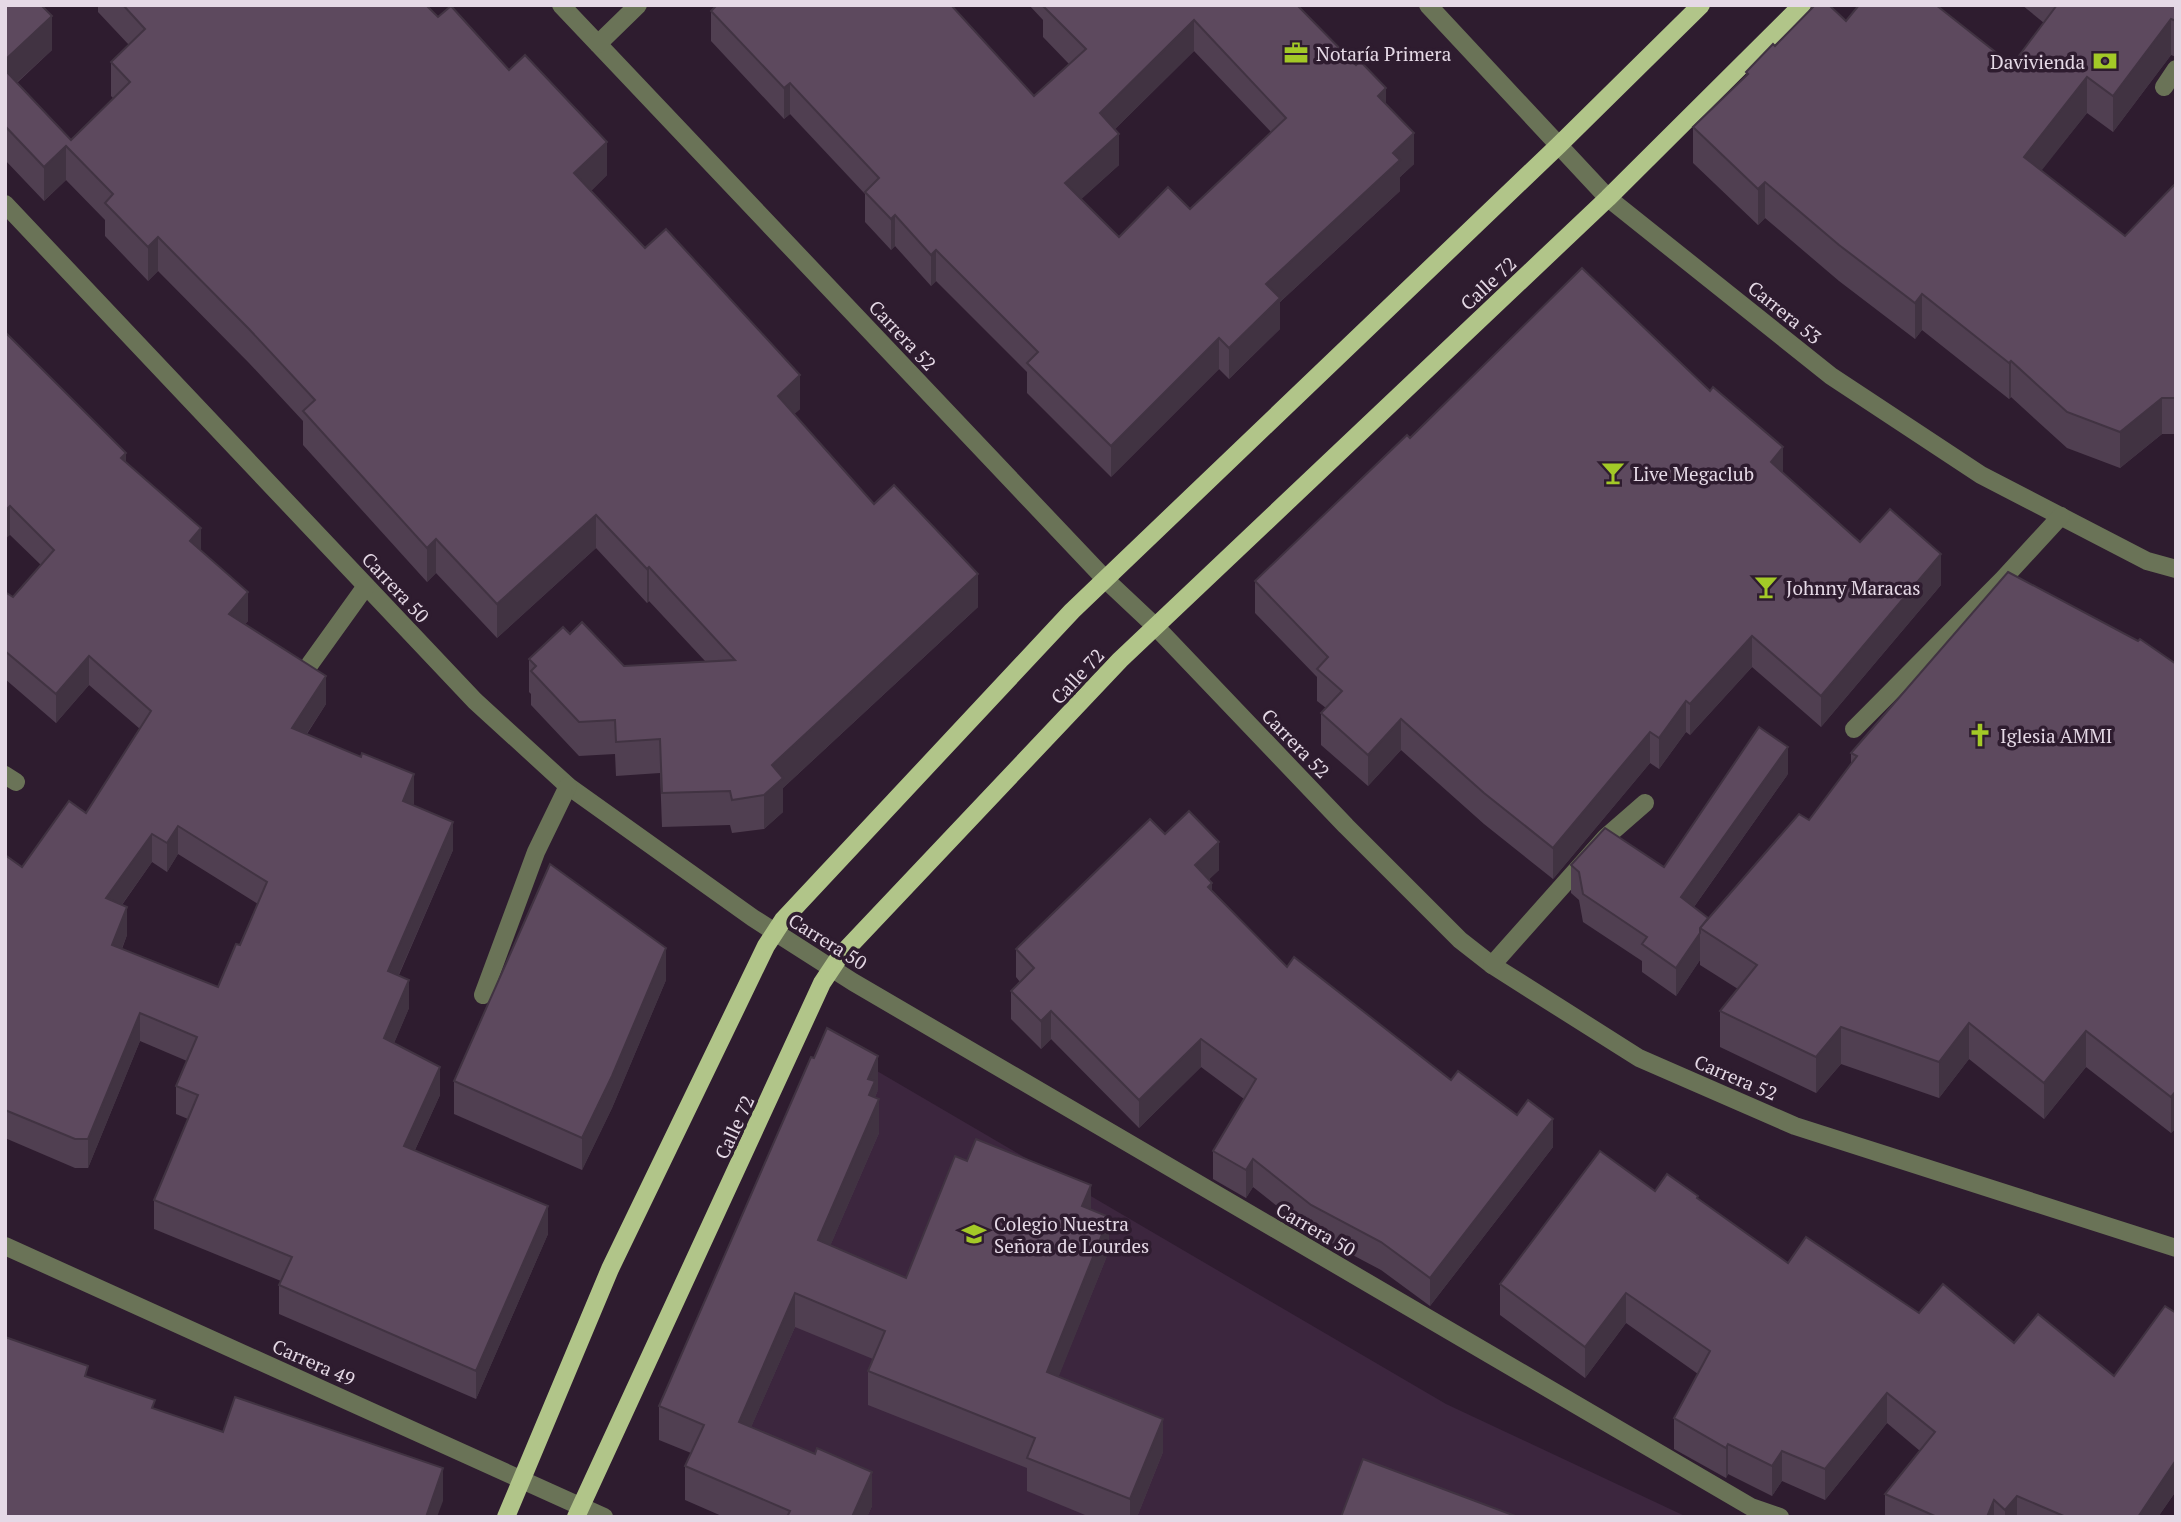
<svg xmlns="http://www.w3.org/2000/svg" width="2181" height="1522" font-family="'PT Serif',serif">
<rect width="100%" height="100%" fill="#2e1c2f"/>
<!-- built -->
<path fill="#3c263e" d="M865,1064L1446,1404L1687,1517H784L690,1478Z"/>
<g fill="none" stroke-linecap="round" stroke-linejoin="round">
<!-- minor -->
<g stroke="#6a7357" stroke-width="18">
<path d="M561,5L1106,580L1156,627L1346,826L1460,940L1492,965L1639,1058L1795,1126L2176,1248"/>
<path d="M1428,5L1608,198L1831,376L1981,475L2147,561L2176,569"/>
<path d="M598,44L638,5"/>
<path d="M2164,87L2176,69"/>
<path d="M5,204L475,701L568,786L753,918L853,982L1751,1507L1780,1517"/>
<path d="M310,664L366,586"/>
<path d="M1854,729L2003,579L2061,516"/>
<path d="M5,775L16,782"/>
<path d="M1492,965L1606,837L1645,803"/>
<path d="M483,995L536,852L568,786"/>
<path d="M5,1246L604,1517"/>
</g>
<!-- major -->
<g stroke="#b1c589" stroke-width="18">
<path d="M506,1517L610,1269L766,946L783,920L1072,611L1559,145L1701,5"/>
<path d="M576,1517L822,983L840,956L1120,660L1608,198L1802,5"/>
</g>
</g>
<!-- wall -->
<g fill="#503f51" fill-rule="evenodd">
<path d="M98,5H426L438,17L509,70L607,175L591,191L800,409L794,414L874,504L978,607L783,788V812L764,829L732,833L730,825L662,827L660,773L616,776L615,754L579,756L531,705V694L529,692V659L570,634L624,666L705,661L649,601L647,603L596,548L497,638L436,573L427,582L303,445V421L249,363L158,271L148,281L105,236V220L66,180L44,201L5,160V7L52,50L17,83L71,140L113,98L111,96V62L129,45L98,12Z"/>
<path d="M1029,5H1297L1386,104L1414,164L1400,177V191L1280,302V329L1229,379L1219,369L1111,477L1027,393V372L936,281L931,286L895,246L891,250L865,222V194L790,114L784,119L711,41V11L1034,96L1069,64L1043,37V20ZM1194,51L1271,132L1190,209L1119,237L1081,199L1119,165L1115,129Z"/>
<path d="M2022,5H2176V57L2171,55L2113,132L2087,113L2041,170L2125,236L2176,183V434H2162L2120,468L2067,448L2011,397L2009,399L1922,330L1915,339L1839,281L1765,218L1758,225L1693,163V127L1746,76V72L1775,46L1846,21L2012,65L2044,23Z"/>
<path d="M5,332L126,463L201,551L248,621L245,624L326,704L307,734L414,803L413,805L453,850L399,975L409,1008L394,1043L440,1095L415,1150L548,1234L476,1399L279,1314V1285L281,1281L154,1229V1200L188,1119L176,1114V1086L187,1061L140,1041L88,1168H75L5,1138V855L22,867L86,813L140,729L89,685L56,723L5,679V592L13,597L41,565L10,535ZM178,854L258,904L240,945L218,987L122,949L127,935L122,905L152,862L167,872Z"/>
<path d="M1410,438L1783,473L1860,542L1941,585L1821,727L1752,667L1690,735L1686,732L1659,769L1650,763L1553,879L1484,824L1401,750L1368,786L1321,745V713L1326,708L1317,701V677L1255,613V581Z"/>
<path d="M2176,664V1128L2171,1133L2086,1067L2044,1119L1969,1059L1939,1098L1841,1064L1816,1093L1720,1047V1011L1738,989L1700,965V960L1676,996L1642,972V961L1583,922L1579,900L1571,893V865L1664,867L1788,774L1694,907L1708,918L1809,820L1851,764V753Z"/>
<path d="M1165,834L1219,870L1209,879L1212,892L1287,967L1451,1080L1553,1147L1430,1306L1381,1270L1311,1233L1253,1187L1246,1198L1213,1179V1151L1244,1099L1201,1067L1139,1128L1051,1039L1041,1049L1011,1019V991L1020,982L1016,977V949Z"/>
<path d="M666,980L612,1108L582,1170L454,1114V1081Z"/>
<path d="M878,1090L875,1097L879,1133L830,1246L906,1278L1091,1210L1109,1251L1058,1377L1163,1452L1137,1517H1090L1027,1491V1468L868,1405V1371L873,1359L795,1327L751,1427L872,1506L867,1517H724L685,1500V1466L691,1453L659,1440V1406Z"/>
<path d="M1655,1191L1698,1199L1788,1263L1919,1313L2014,1343L2114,1376L2176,1313V1491L2158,1517H1885V1494L1920,1451L1887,1423L1825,1500L1782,1481L1772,1496L1728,1474L1726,1478L1674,1449V1418L1698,1374L1626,1323L1585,1378L1500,1315V1284Z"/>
</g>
<!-- shaded-wall -->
<g fill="#413342">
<path d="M52,16V50L5,93V60Z"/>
<path d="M2171,19V55L2113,132V96Z"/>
<path d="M1194,20V51L1100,144V113Z"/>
<path d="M2087,77V113L2024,193V157Z"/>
<path d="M790,83V114L784,119V88Z"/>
<path d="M1386,88V119L1378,96Z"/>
<path d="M1414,133V164L1400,177V191L1280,302V329L1229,379V348L1266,284Z"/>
<path d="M1119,134V165L1065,214V183Z"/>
<path d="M607,142V175L574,207V173Z"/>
<path d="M66,146V180L44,201V167Z"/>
<path d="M1765,182V218L1758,225V189Z"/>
<path d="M895,215V246L891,250V219Z"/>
<path d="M158,237V271L148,281V247Z"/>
<path d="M936,250V281L931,286V255Z"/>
<path d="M1922,294V330L1915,339V303Z"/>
<path d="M1219,338V369L1111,477V446Z"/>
<path d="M2011,361V397L2009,399V363Z"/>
<path d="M800,375V409L778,429V396Z"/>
<path d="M2162,398V434L2120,468V432Z"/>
<path d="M1783,447V479L1771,462Z"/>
<path d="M126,453V481L121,458Z"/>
<path d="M10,506V535L5,539V511Z"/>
<path d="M596,515V548L497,638V604Z"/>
<path d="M201,528V556L190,541Z"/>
<path d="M436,539V573L427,582V548Z"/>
<path d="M1941,554V585L1821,727V696Z"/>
<path d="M649,567V601L647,603V569Z"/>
<path d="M978,574V607L783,788V812L764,829V795L772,765Z"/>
<path d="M248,592V621L229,642V614Z"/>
<path d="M1752,636V667L1690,735V704Z"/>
<path d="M89,656V685L56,723V694Z"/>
<path d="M326,676V704L292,756V728Z"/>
<path d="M1686,701V732L1659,769V738Z"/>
<path d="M1401,719V750L1368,786V755Z"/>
<path d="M1650,732V763L1553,879V848Z"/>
<path d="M1788,747V774L1681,925V897Z"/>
<path d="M414,774V803L403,829V801Z"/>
<path d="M453,822V850L388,999V971Z"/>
<path d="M178,826V854L167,872V843Z"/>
<path d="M152,834V862L106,927V898Z"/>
<path d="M1219,842V870L1195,893V865Z"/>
<path d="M1212,883V911L1208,887Z"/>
<path d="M127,907V935L112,973V945Z"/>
<path d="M1700,933V960L1676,996V968Z"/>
<path d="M666,948V980L612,1108L582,1170V1138Z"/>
<path d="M409,980V1008L384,1067V1038Z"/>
<path d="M1051,1011V1039L1041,1049V1021Z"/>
<path d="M140,1013V1041L88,1168V1139Z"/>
<path d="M1969,1023V1059L1939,1098V1062Z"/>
<path d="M1841,1027V1064L1816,1093V1057Z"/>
<path d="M2086,1031V1067L2044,1119V1083Z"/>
<path d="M1201,1039V1067L1139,1128V1100Z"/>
<path d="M878,1056V1090L875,1097V1109L879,1099V1133L818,1274V1240L868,1079Z"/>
<path d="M440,1067V1095L404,1174V1146Z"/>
<path d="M2176,1091V1128L2171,1133V1097Z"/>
<path d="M1553,1119V1147L1430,1306V1278Z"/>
<path d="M1253,1159V1187L1246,1198V1170Z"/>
<path d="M1091,1185V1219L1082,1206Z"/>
<path d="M548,1206V1234L476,1399V1371Z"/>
<path d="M1109,1217V1251L1047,1406V1372Z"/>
<path d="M795,1293V1327L739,1455V1422Z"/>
<path d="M1626,1293V1323L1585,1378V1347Z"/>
<path d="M1887,1393V1423L1825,1500V1469Z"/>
<path d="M1163,1419V1452L1137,1517H1130V1499Z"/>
<path d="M1728,1444V1474L1726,1478V1448Z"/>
<path d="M1782,1451V1481L1772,1496V1466Z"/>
<path d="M2176,1460V1491L2158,1517H2138Z"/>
<path d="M443,1468V1501L437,1517H426Z"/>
<path d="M872,1472V1506L867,1517H852Z"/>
<path d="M2017,1496V1517H2005V1510Z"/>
<path d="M1994,1500V1517H1987Z"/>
</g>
<!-- building -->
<g fill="#5d495e" stroke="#413342" stroke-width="2" fill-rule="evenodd">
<path d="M7,5H41L52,16L5,60V7Z"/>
<path d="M123,5H426L438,17L451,6L509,70L525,55L607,142L574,173L645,248L666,229L800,375L778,396L874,504L894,485L978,574L772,765L783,778L764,795L732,800L730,791L662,793L660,739L616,742L615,720L579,722L531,671L536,666L529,659L563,627L570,634L582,622L624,666L735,660L649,567L647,569L596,515L497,604L436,539L427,548L303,411L315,400L249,329L158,237L148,247L105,203L113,194L66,146L44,167L5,126V70L71,140L130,82L111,62L145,29Z"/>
<path d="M717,5H951L1034,96L1086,49L1043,6L1044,5H1297L1356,65L1360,61L1386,88L1378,96L1414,133L1393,153L1400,160L1266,284L1280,298L1229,348L1219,338L1111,446L1027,363L1038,352L936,250L931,255L895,215L891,219L865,192L879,178L790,83L784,88L711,11ZM1194,20L1286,118L1190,209L1168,187L1119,237L1065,183L1119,134L1100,113Z"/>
<path d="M1815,5H1829L1846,21L1859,5H1936L2012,65L2057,5H2176V21L2171,19L2113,96L2087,77L2024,157L2125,236L2176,183V398H2162L2120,432L2067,412L2011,361L2009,363L1922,294L1915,303L1839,245L1765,182L1758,189L1693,127L1748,74L1746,72L1773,44L1775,46Z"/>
<path d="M1582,268L1710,391L1713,387L1783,447L1771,462L1860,542L1890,509L1941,554L1821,696L1752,636L1690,704L1686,701L1659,738L1650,732L1553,848L1484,793L1401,719L1368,755L1321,713L1342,691L1317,669L1328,657L1255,581L1407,435L1410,438Z"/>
<path d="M5,332L126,453L121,458L201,528L190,541L248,592L229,614L326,676L292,728L361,757L362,753L414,774L403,801L453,822L388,971L409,980L384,1038L440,1067L404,1146L548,1206L476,1371L279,1285L292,1257L154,1200L198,1095L176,1086L197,1037L140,1013L88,1139H75L5,1110V855L22,867L69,801L86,813L151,711L89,656L56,694L5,651V592L13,597L54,550L10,506L5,511ZM178,826L267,882L240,945L236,944L218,987L112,945L127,907L106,898L152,834L167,843Z"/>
<path d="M2008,572L2138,641L2140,639L2176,664V1091L2171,1097L2086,1031L2044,1083L1969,1023L1939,1062L1841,1027L1816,1057L1720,1011L1757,965L1700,928L1799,814L1809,820L1857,756L1851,753Z"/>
<path d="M1759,727L1788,747L1681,897L1708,918L1700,928V933L1676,968L1642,944L1647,937L1583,894L1579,872L1571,865L1605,828L1664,867Z"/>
<path d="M1189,811L1219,842L1195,865L1212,883L1208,887L1287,967L1294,957L1451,1080L1458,1071L1517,1115L1528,1100L1553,1119L1430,1278L1381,1242L1311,1205L1253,1159L1246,1170L1213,1151L1256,1079L1201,1039L1139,1100L1051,1011L1041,1021L1011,991L1034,968L1016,949L1150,819L1165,834Z"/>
<path d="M550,864L666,948L612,1076L582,1138L454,1081Z"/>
<path d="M827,1028L878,1056L868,1079L875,1081L869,1095L879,1099L818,1240L906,1278L955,1156L967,1161L976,1139L1091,1185L1082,1206L1109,1217L1047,1372L1163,1419L1130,1499L1027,1458L1035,1438L868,1371L885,1331L795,1293L739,1422L815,1454L817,1448L872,1472L852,1517H787L790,1511L685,1466L704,1425L659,1406L811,1057L814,1058Z"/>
<path d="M1600,1151L1655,1191L1667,1174L1698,1196L1697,1198L1788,1263L1806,1237L1919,1313L1943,1284L2014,1343L2038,1314L2114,1376L2165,1306L2176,1313V1460L2138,1517H2066L2017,1496L2005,1510L1994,1500L1987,1517H1937L1885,1494L1935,1432L1887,1393L1825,1469L1782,1451L1772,1466L1728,1444L1726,1448L1674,1418L1710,1351L1626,1293L1585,1347L1500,1284Z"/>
<path d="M5,1337L88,1366L85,1376L155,1400L152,1408L223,1432L235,1397L443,1468L426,1517H5Z"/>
<path d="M1363,1459L1518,1517H1341Z"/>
</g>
<!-- icons -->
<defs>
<g id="office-bare" transform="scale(1.89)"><path d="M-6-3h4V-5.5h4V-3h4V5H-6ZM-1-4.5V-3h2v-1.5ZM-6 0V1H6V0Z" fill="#a3c927" stroke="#2e1c2f" stroke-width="2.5" paint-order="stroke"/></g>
<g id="bank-bare" transform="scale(1.89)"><path d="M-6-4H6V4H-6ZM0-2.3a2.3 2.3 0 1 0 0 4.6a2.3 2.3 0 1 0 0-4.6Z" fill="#a3c927" stroke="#2e1c2f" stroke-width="2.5" paint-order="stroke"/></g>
<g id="bar-bare" transform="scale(1.89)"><path d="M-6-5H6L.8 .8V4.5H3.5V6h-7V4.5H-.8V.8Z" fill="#a3c927" stroke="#2e1c2f" stroke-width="2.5" paint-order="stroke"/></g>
<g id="church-bare" transform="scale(1.89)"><path d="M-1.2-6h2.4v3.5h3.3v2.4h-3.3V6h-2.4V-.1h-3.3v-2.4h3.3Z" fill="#a3c927" stroke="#2e1c2f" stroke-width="2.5" paint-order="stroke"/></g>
<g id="school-bare" transform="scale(1.89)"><path d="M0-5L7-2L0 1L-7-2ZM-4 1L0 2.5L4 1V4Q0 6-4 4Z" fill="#a3c927" stroke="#2e1c2f" stroke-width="2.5" paint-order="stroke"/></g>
</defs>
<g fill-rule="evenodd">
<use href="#office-bare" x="1296" y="53"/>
<use href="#bank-bare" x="2105" y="61"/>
<use href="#bar-bare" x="1613" y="473"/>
<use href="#bar-bare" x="1766" y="587"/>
<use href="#church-bare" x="1980" y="735"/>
<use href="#school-bare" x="974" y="1234"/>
</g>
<g text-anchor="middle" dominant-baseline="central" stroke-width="7" stroke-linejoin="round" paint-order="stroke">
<!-- poi labels -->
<g font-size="19" fill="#e5d9e6" stroke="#2e1c2f" text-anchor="start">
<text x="1316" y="53">Notaría Primera</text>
<text x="2085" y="61" text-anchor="end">Davivienda</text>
<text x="1633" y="473">Live Megaclub</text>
<text x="1786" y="587">Johnny Maracas</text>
<text x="2000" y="735">Iglesia AMMI</text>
<text x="994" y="1223">Colegio Nuestra<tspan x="994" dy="22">Señora de Lourdes</tspan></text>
</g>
<!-- street labels -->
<g font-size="19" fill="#e5d9e6" stroke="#2e1c2f">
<text transform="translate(1488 283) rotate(-43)">Calle 72</text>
<text transform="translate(1785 312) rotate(39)">Carrera 53</text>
<text transform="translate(903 335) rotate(47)">Carrera 52</text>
<text transform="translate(396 587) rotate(47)">Carrera 50</text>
<text transform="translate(1077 676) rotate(-47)">Calle 72</text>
<text transform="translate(1296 743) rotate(46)">Carrera 52</text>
<text transform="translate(828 941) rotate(32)">Carrera 50</text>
<text transform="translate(1736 1077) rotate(23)">Carrera 52</text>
<text transform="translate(734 1127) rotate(-65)">Calle 72</text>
<text transform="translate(1316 1229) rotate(30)">Carrera 50</text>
<text transform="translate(314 1362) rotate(24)">Carrera 49</text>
</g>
</g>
<!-- border -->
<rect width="2181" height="1522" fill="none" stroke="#e5d9e6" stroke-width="14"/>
</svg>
